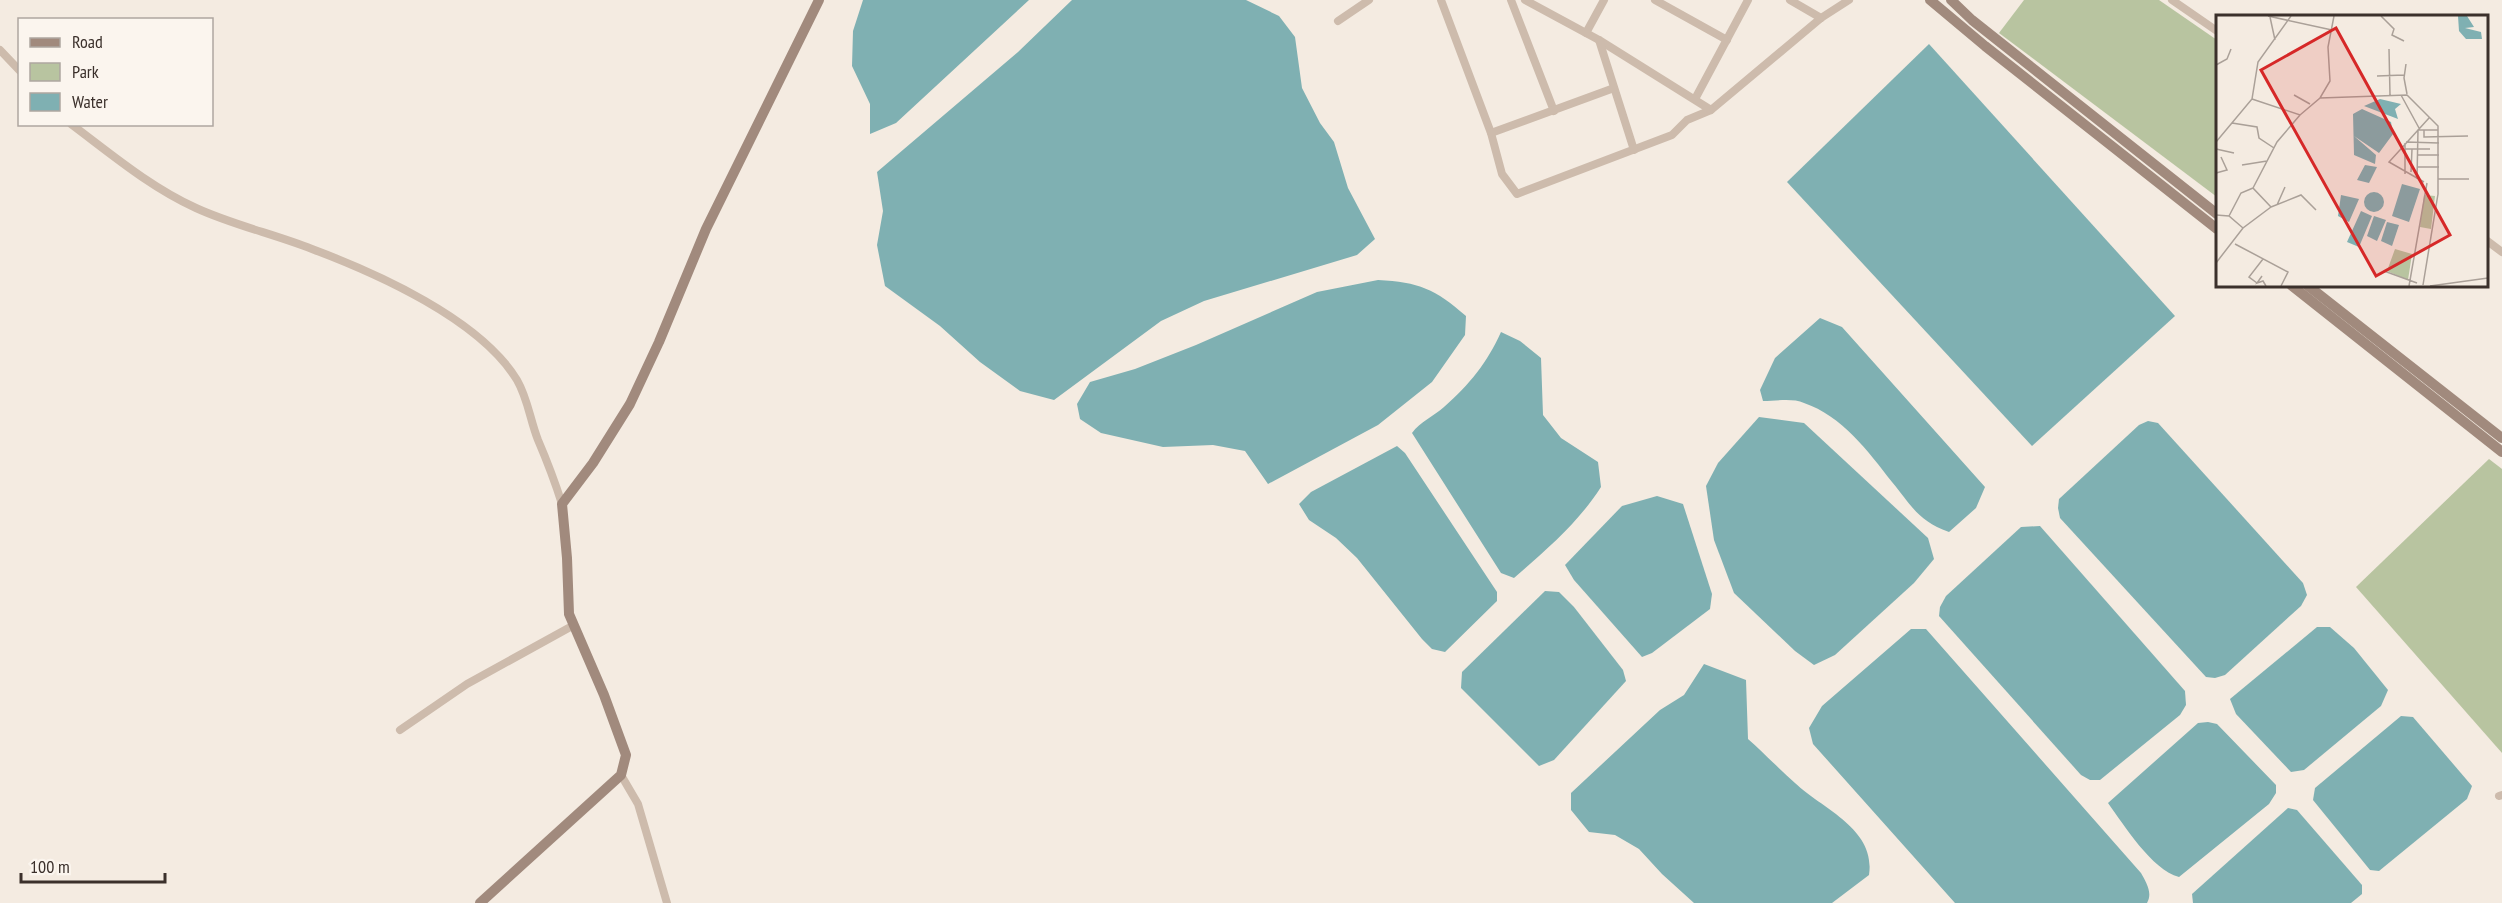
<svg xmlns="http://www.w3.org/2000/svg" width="2502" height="903" font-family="'PT Sans Narrow',sans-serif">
<rect width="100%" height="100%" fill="#f4ebe1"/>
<!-- green -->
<g fill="#b8c4a0">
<path d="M2024,0H2159L2217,40V197L1999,33Z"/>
<path d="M2489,459L2502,469V753L2356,587Z"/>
</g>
<!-- water -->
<g fill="#7fb0b2">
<path d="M863,0H1029L896,123L870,134V104L852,66L853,31Z"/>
<path d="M1072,0H1246L1279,16L1295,37L1302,88L1320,123L1334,142L1348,188L1375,239L1357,255L1204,301L1161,321L1054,400L1020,391L980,362L940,326L885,286L877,245L883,211L877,172L1018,52Z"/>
<path d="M1929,44L2175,316L2032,446L1787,182Z"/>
<path d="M1378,280C1419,282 1435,289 1466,316L1465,335L1432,382L1378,425L1268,484L1245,451L1213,445L1163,447L1101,433L1080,419L1077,404L1090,382L1135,369L1196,345L1317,292Z"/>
<path d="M1820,318L1842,327L1985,487L1976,508L1949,532C1918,521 1912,506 1892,482C1868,451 1842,416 1804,403C1793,398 1776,401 1763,401L1760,390L1775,358Z"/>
<path d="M1501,332L1520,341L1541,358L1543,415L1561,438L1598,462L1601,487C1578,523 1546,550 1514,578L1501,573L1412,433C1420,422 1434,416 1444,407C1470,384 1487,363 1501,332Z"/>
<path d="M1759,417L1804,423L1928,538L1934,559L1914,583L1835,655L1814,665L1795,651L1734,593L1714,540L1706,486L1718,463Z"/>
<path d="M2148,421L2158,423L2303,583L2307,595L2301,606L2225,675L2215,678L2206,677L2060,518L2058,508L2059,499L2139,425Z"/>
<path d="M1397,446L1405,453L1497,592V601L1445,652L1432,649L1422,639L1357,558L1336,538L1309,520L1299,504L1311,492Z"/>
<path d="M1657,496L1683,504L1712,594L1710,609L1652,653L1642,657L1574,580L1565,565L1622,506Z"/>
<path d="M2040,526L2185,691L2186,705L2180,715L2100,780H2090L2081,775L1939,616L1940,607L1946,596L2021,527Z"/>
<path d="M1545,591L1559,592L1574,607L1623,670L1626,681L1554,760L1539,766L1461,688L1462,672Z"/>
<path d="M2317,627H2330L2354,648L2388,690L2381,706L2304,770L2291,772L2236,714L2230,699Z"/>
<path d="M1911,629H1926L2141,873C2146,882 2153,893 2147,903H1955L1813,744L1809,728L1822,706Z"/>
<path d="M1704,664L1746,680L1748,739C1764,753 1779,769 1795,783C1824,810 1876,829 1869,875L1832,903H1694L1662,874L1639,849L1615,835L1589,832L1571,810V793L1660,710L1684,695Z"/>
<path d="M2401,716L2413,717L2472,786L2467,799L2379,871L2370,870L2313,800L2315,788Z"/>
<path d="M2208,722L2217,724L2276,785V793L2269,804L2179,877C2152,870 2124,825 2108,803L2198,723Z"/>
<path d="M2288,808L2297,810L2362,885V894L2351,903H2193L2192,894Z"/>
</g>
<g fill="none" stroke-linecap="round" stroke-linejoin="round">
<!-- street -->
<g stroke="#cdbbac" stroke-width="8">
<path d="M1441,0L1491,133L1502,174L1517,194L1672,135L1687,120L1711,110L1821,18L1849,0"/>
<path d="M1511,0L1554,111"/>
<path d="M1525,0L1599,40L1711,110"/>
<path d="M1655,0L1727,40"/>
<path d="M1790,0L1821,18"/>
<path d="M2172,0L2217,31"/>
<path d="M1338,21L1369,0"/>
<path d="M1586,33L1604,0"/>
<path d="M1599,40L1634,150"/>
<path d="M0,50L20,71"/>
<path d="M1695,99L1748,0"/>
<path d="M71,124C111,154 150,187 196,208C233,225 274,234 312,249C376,273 480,319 517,380C528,399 530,420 538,440C547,461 555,482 562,504"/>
<path d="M1491,133L1614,88"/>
<path d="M2486,240L2502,252"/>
<path d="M400,730L467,684L574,625"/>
<path d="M621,775L638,804L667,903"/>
<path d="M2499,796L2502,795"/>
</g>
<!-- secondary -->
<g stroke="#a18a7d" stroke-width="10">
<path d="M1930,0L1985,46L2217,229"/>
<path d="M1951,0L1972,20L2217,214"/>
<path d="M2291,285L2502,452"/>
<path d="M2307,285L2502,438"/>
<path d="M480,903L621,775L626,755L604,695L569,614L567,558L562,504L593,463L630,404L659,342L706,229L819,0"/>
</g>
</g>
<!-- overview -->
<g transform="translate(2216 15)">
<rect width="272" height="272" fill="#f4ebe1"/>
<path d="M208,180L219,181L215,214L204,212ZM179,234L196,239L192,265L171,256Z" fill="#b8c4a0"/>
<path d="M242,1H251L258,12L249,13L265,17L266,24H250L243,16ZM164,84L185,89L179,94L182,104L148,91ZM146,94L175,107L177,119L163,138L138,121L160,140L159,149L138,140L137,99ZM149,150L161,152L153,168L141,165ZM186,169L204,174L193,207L176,201ZM148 187a10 10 0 1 1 20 0a10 10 0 1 1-20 0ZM125,180L143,184L133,207L122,201ZM145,196L156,201L143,232L131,227ZM158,201L170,205L161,226L151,221ZM171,207L183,210L176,231L165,226Z" fill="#7fb0b2"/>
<path fill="none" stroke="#aaa098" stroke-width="1.5" d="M52,1L116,15M165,1L178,14L176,20L188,26M54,2L59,25M173,34L174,80M190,49L188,63L191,79M0,50L11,44L15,34M161,61L188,60M78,80L94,89M185,80L203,113M104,83L191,80L222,111V179L207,270M36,84L84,100L104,83L114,66L112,32L118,1M16,108L41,112L43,123L58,133M208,115V122L252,121M0,127L36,84L42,47L75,1M190,127L223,128M0,134L18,138M189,134H214M202,140H223M26,150L51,146M202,152H223M195,157L196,134M0,158L11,155L5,142M189,159V128M201,164L202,115H222M222,164H253M208,167L173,147L213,103M61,190L69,172M55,192L37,173L61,127L84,100M55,192L85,180L100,195M0,200L13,201L27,213M13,201L25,178L37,173M19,229L72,257L65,271M0,248L27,213L55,192M168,256L201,268M46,261L41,268L47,266L50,271M41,268L33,262L47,244M193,271L211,168M214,271L272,263"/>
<path fill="#d62828" fill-opacity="0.15" stroke="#d62828" stroke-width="3" d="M120,13L234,220L160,261L45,55Z"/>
<rect width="272" height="272" fill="none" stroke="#3b302b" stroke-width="3"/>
</g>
<!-- legend -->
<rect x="18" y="18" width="195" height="108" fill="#fbf5ee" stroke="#aea6a0" stroke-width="1.5"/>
<rect x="30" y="38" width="30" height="9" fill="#a18a7d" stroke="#aea6a0" stroke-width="1.5"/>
<text x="72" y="48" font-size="18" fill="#3b302b">Road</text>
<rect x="30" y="63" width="30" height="18" fill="#b8c4a0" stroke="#aea6a0" stroke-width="1.5"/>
<text x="72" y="78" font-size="18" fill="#3b302b">Park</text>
<rect x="30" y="93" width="30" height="18" fill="#7fb0b2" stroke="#aea6a0" stroke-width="1.5"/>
<text x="72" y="108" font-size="18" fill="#3b302b">Water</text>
<!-- scale -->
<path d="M21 873v9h144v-9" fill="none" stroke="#3b302b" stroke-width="3"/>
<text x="30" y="873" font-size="18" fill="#3b302b" stroke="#fbf5ee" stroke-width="4.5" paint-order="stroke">100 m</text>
</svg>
